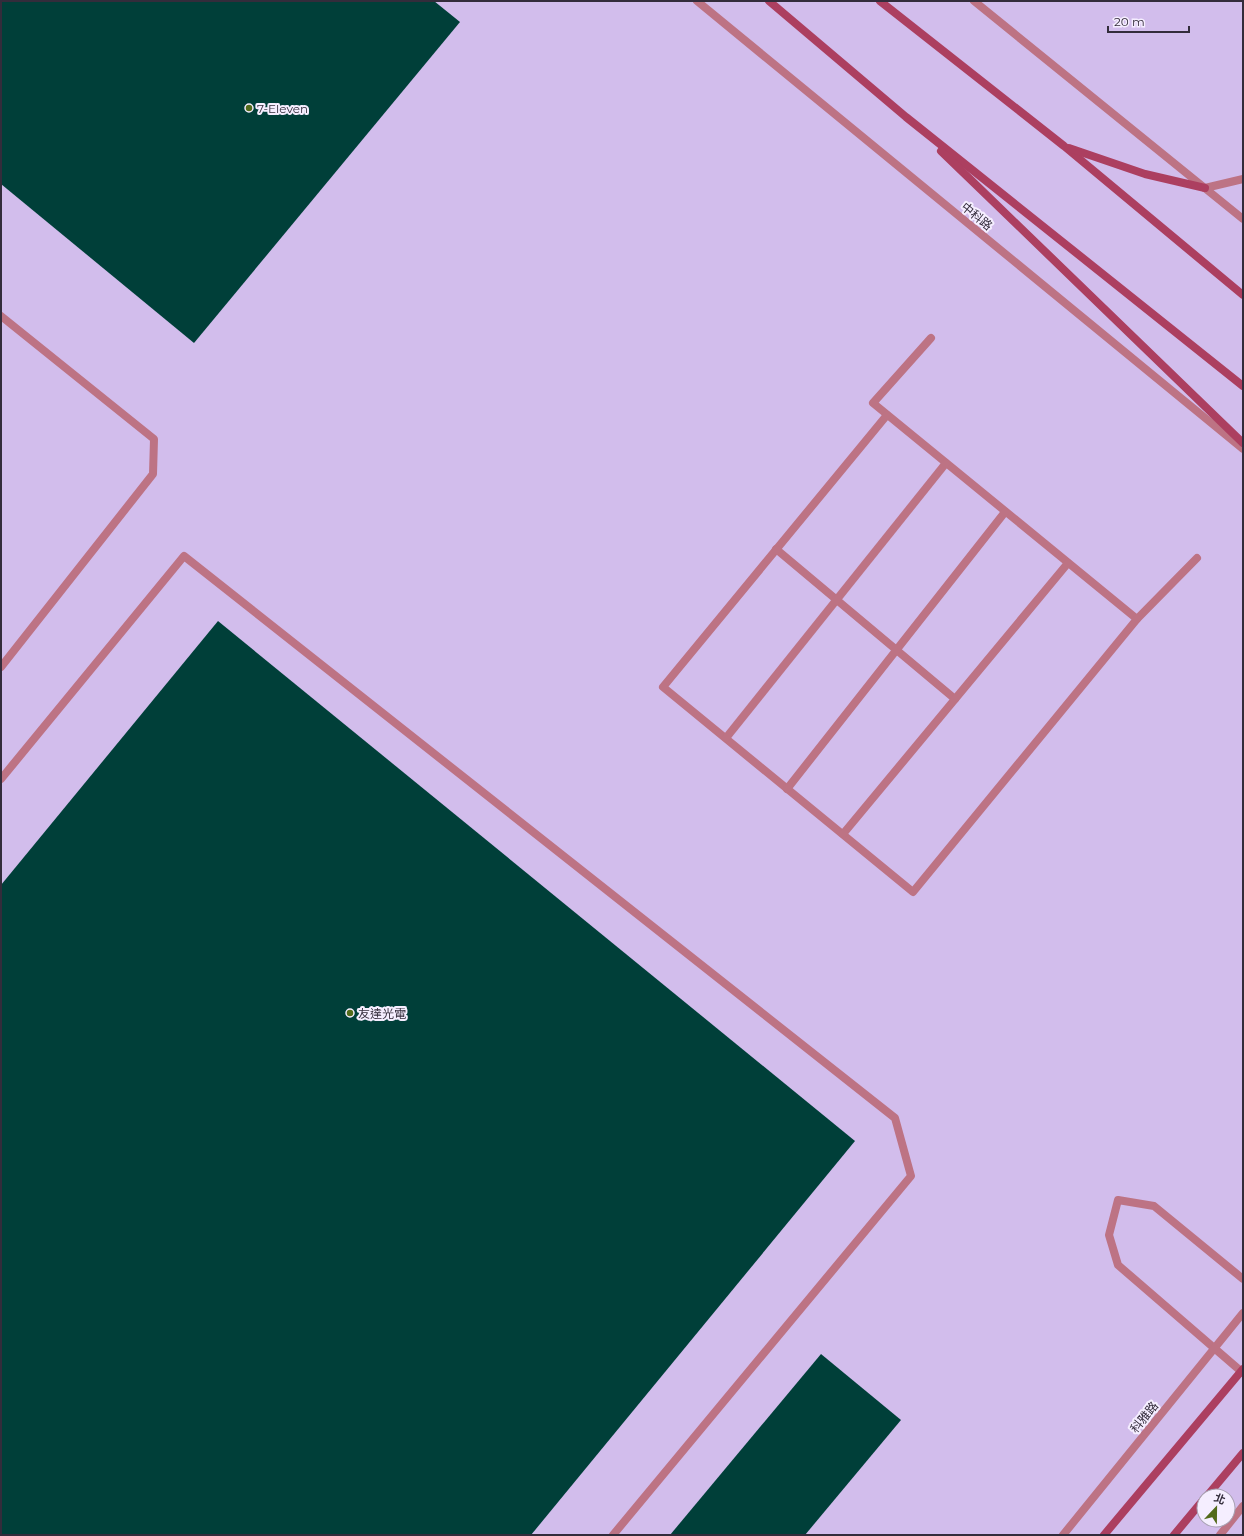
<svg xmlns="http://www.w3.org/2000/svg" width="1244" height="1536" font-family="Montserrat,'Noto Sans TC',sans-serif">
<rect width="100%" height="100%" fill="#dac8f1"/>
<!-- built -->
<path fill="#d2bdec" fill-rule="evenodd" d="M1,1H1243V1535H1ZM1204,1496H1228V1520H1204Z"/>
<!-- building -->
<g fill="#003f39">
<path d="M1,1H434L460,22L194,343L1,184Z"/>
<path d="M218,621L855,1141L531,1535H1V885Z"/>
<path d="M821,1354L901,1420L805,1535H670Z"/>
</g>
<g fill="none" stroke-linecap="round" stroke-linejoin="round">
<!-- lane -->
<g stroke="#bd7384" stroke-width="8">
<path d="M1,316L154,439L153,474L1,667"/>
<path d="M931,338L873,403L1137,619L1197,558"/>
<path d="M887,415L663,687L913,892L1137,619"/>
<path d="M776,549L955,699"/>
<path d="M726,738L946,463"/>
<path d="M1,779L184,556L895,1118L911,1176L613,1535"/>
<path d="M787,789L1005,512"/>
<path d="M843,834L1068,563"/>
<path d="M1243,1279L1154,1206L1118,1200L1109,1235L1118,1265L1243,1373"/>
</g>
<!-- street -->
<g stroke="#bd7384" stroke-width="8">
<path d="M697,1L1243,449"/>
<path d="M974,1L1243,219"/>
<path d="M1205,188L1243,179"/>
<path d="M1063,1535L1243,1313"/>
<path d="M1220,1535L1243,1506"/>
</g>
<!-- secondary -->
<g stroke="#ac3f60" stroke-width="8">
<path d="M769,1L906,117L1243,386"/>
<path d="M880,1L1064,146L1243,295"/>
<path d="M1069,148L1145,174L1205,188"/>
<path d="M941,151L1243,443"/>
<path d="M1207,1496L1243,1453"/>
<path d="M1104,1535L1243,1369"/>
<path d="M1174,1535L1204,1499"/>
</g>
</g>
<!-- markers -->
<g fill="#526a1a" stroke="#f5eeff" stroke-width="1.5">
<circle cx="249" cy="108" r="4"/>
<circle cx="350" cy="1013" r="4"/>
</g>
<g text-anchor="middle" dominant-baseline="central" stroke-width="4" stroke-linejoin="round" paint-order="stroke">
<!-- poi labels -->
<g font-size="12" fill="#332c3b" stroke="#f5eeff" text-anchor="start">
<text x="257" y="108">7-Eleven</text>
<text x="358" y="1013">友達光電</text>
</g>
<!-- street labels -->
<g font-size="12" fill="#332c3b" stroke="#f5eeff">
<text transform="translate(977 216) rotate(39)">中科路</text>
<text transform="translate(1144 1417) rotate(-51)">科雅路</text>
</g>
</g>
<!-- border -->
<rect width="1244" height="1536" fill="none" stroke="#332c3b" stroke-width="4"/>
<!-- north arrow -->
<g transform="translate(1216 1508) rotate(22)"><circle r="19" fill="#f5eeff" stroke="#a7a0b1"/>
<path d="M0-3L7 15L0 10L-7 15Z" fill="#526a1a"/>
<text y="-6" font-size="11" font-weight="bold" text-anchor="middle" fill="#332c3b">北</text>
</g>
<!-- scale -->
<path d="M1108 26v6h81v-6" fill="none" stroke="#332c3b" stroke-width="2"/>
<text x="1114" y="26" font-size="12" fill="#332c3b" stroke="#f5eeff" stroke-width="3" paint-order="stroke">20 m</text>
</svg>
